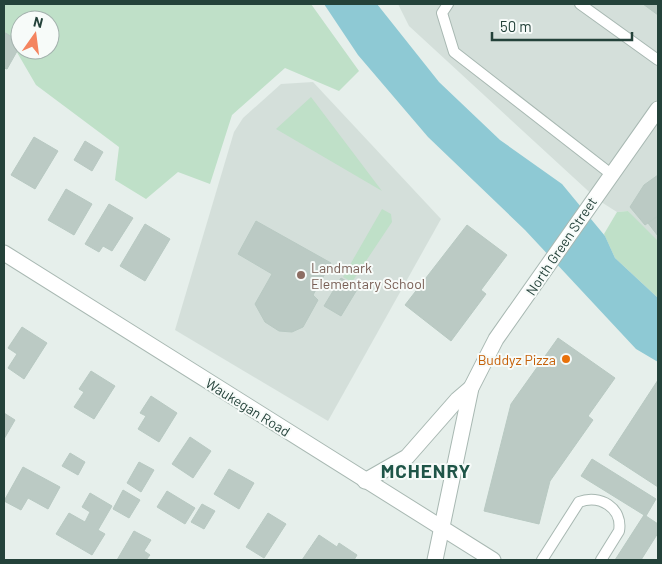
<svg xmlns="http://www.w3.org/2000/svg" width="662" height="564" font-family="Barlow,sans-serif">
<rect width="100%" height="100%" fill="#e6efeb"/>
<!-- built -->
<g fill="#d4dfda">
<path d="M398,4H658V247L628,211L617,212L598,200L409,26Z"/>
<path d="M313,82L441,219L328,421L175,330L234,132L243,118L281,84Z"/>
</g>
<!-- green -->
<g fill="#bfe0c8" fill-rule="evenodd">
<path d="M4,4H311L359,71L339,91L285,68L232,115L210,184L178,172L146,199L115,180L119,147L36,85L4,30ZM20,20H50V50H20Z"/>
<path d="M311,97L382,191L276,129Z"/>
<path d="M382,209L391,214L392,222L352,282L343,277Z"/>
<path d="M628,211L658,241V298L615,258L604,234L617,212Z"/>
</g>
<!-- water -->
<path fill="#8ec9d4" d="M324,4H377L439,82L500,140L562,184L605,236L615,258L658,298V362L636,349L525,230L428,137L358,55Z"/>
<!-- building -->
<g fill="#bbcac4" stroke="#b8c9c2">
<path d="M643,4H658V15Z"/>
<path d="M4,32L20,42V46L7,69L4,68Z"/>
<path d="M34,137L58,151L35,189L11,175Z"/>
<path d="M85,141L103,152L92,171L74,160Z"/>
<path d="M658,175V216L645,225L630,207L644,185Z"/>
<path d="M66,189L92,204L74,235L48,220Z"/>
<path d="M109,204L133,218L112,251L103,246L99,252L85,244Z"/>
<path d="M658,216V236L648,223Z"/>
<path d="M256,221L331,263L313,295L318,300L303,327L292,332L279,331L265,322L255,304L272,274L238,254Z"/>
<path d="M145,224L170,239L145,281L120,266Z"/>
<path d="M467,225L507,255L481,290L486,294L451,341L405,305Z"/>
<path d="M341,278L358,288L341,316L324,306Z"/>
<path d="M22,327L47,343L24,379L8,368L17,354L8,348Z"/>
<path d="M558,338L615,378L588,416L593,420L550,481L539,524L484,511L511,404Z"/>
<path d="M91,371L115,386L94,419L74,407L84,392L79,389Z"/>
<path d="M658,380V487L609,455Z"/>
<path d="M151,396L177,413L159,442L138,429L146,416L140,413Z"/>
<path d="M4,413L15,420L4,439Z"/>
<path d="M190,437L211,451L193,478L172,464Z"/>
<path d="M70,453L85,462L78,475L62,466Z"/>
<path d="M592,459L656,499L646,516L658,524V533L641,560H615L644,515L581,476Z"/>
<path d="M139,462L154,470L141,492L127,483Z"/>
<path d="M23,467L60,487L48,509L28,498L21,510L4,501Z"/>
<path d="M229,469L254,483L239,509L214,494Z"/>
<path d="M123,490L140,500L129,518L113,509Z"/>
<path d="M167,491L195,508L185,524L157,507Z"/>
<path d="M90,493L112,506L98,530L105,534L92,555L56,534L69,513L85,522L90,512L82,507Z"/>
<path d="M202,504L215,511L204,529L191,522Z"/>
<path d="M268,513L286,524L264,558L246,547Z"/>
<path d="M134,531L151,540L144,551L150,555L146,560H117Z"/>
<path d="M319,535L337,547L339,543L357,555L354,560H302Z"/>
</g>
<g fill="none" stroke-linecap="round" stroke-linejoin="round">
<!-- service casing -->
<g stroke="#a8b8b2" stroke-width="12">
<g id="service">
<path d="M448,4L442,13L454,52L611,174"/>
<path d="M580,4L658,60"/>
<path d="M542,560L579,502C600,494 623,508 619,531L601,560"/>
</g>
</g>
<!-- minor casing -->
<g stroke="#a8b8b2" stroke-width="17">
<g id="minor">
<path d="M4,253L493,560"/>
<path d="M365,481L407,457L457,400L471,388"/>
<path d="M435,560L471,388L496,339L658,109"/>
</g>
</g>
<!-- service -->
<use href="#service" stroke="#fff" stroke-width="10"/>
<!-- minor -->
<use href="#minor" stroke="#fff" stroke-width="15"/>
</g>
<!-- markers -->
<circle fill="#8d6e63" stroke="#f7fbf9" stroke-width="2" cx="301" cy="275" r="5"/>
<circle fill="#e8710a" stroke="#f7fbf9" stroke-width="2" cx="566" cy="359" r="5"/>
<g text-anchor="middle" dominant-baseline="central" stroke-width="4" stroke-linejoin="round" paint-order="stroke">
<!-- street labels -->
<g font-size="14" fill="#24423a" stroke="#f7fbf9">
<text transform="translate(561 246) rotate(-56)">North Green Street</text>
<text transform="translate(248 407) rotate(32)">Waukegan Road</text>
</g>
<!-- education labels -->
<g font-size="14" fill="#785e54" stroke="#f7fbf9" text-anchor="start">
<text x="311" y="267">Landmark<tspan x="311" dy="16">Elementary School</tspan></text>
</g>
<!-- food labels -->
<g font-size="14" fill="#c56008" stroke="#f7fbf9" text-anchor="end">
<text x="556" y="359">Buddyz Pizza</text>
</g>
<!-- district labels -->
<g font-size="19" font-weight="bold" letter-spacing="1" fill="#1f5548" stroke="#f7fbf9">
<text x="426" y="470">MCHENRY</text>
</g>
</g>
<!-- border -->
<rect width="662" height="564" fill="none" stroke="#24423a" stroke-width="10"/>
<!-- north arrow -->
<g transform="translate(35 35) rotate(14)"><circle r="24" fill="#f7fbf9" stroke="#a3b1ad"/>
<path d="M0-4L9 19L0 12L-9 19Z" fill="#f4845f"/>
<text y="-8" font-size="14" font-weight="bold" text-anchor="middle" fill="#24423a">N</text>
</g>
<!-- scale -->
<path d="M492 32v8h140v-8" fill="none" stroke="#24423a" stroke-width="2.5"/>
<text x="500" y="32" font-size="15" fill="#24423a" stroke="#f7fbf9" stroke-width="4" paint-order="stroke">50 m</text>
</svg>
